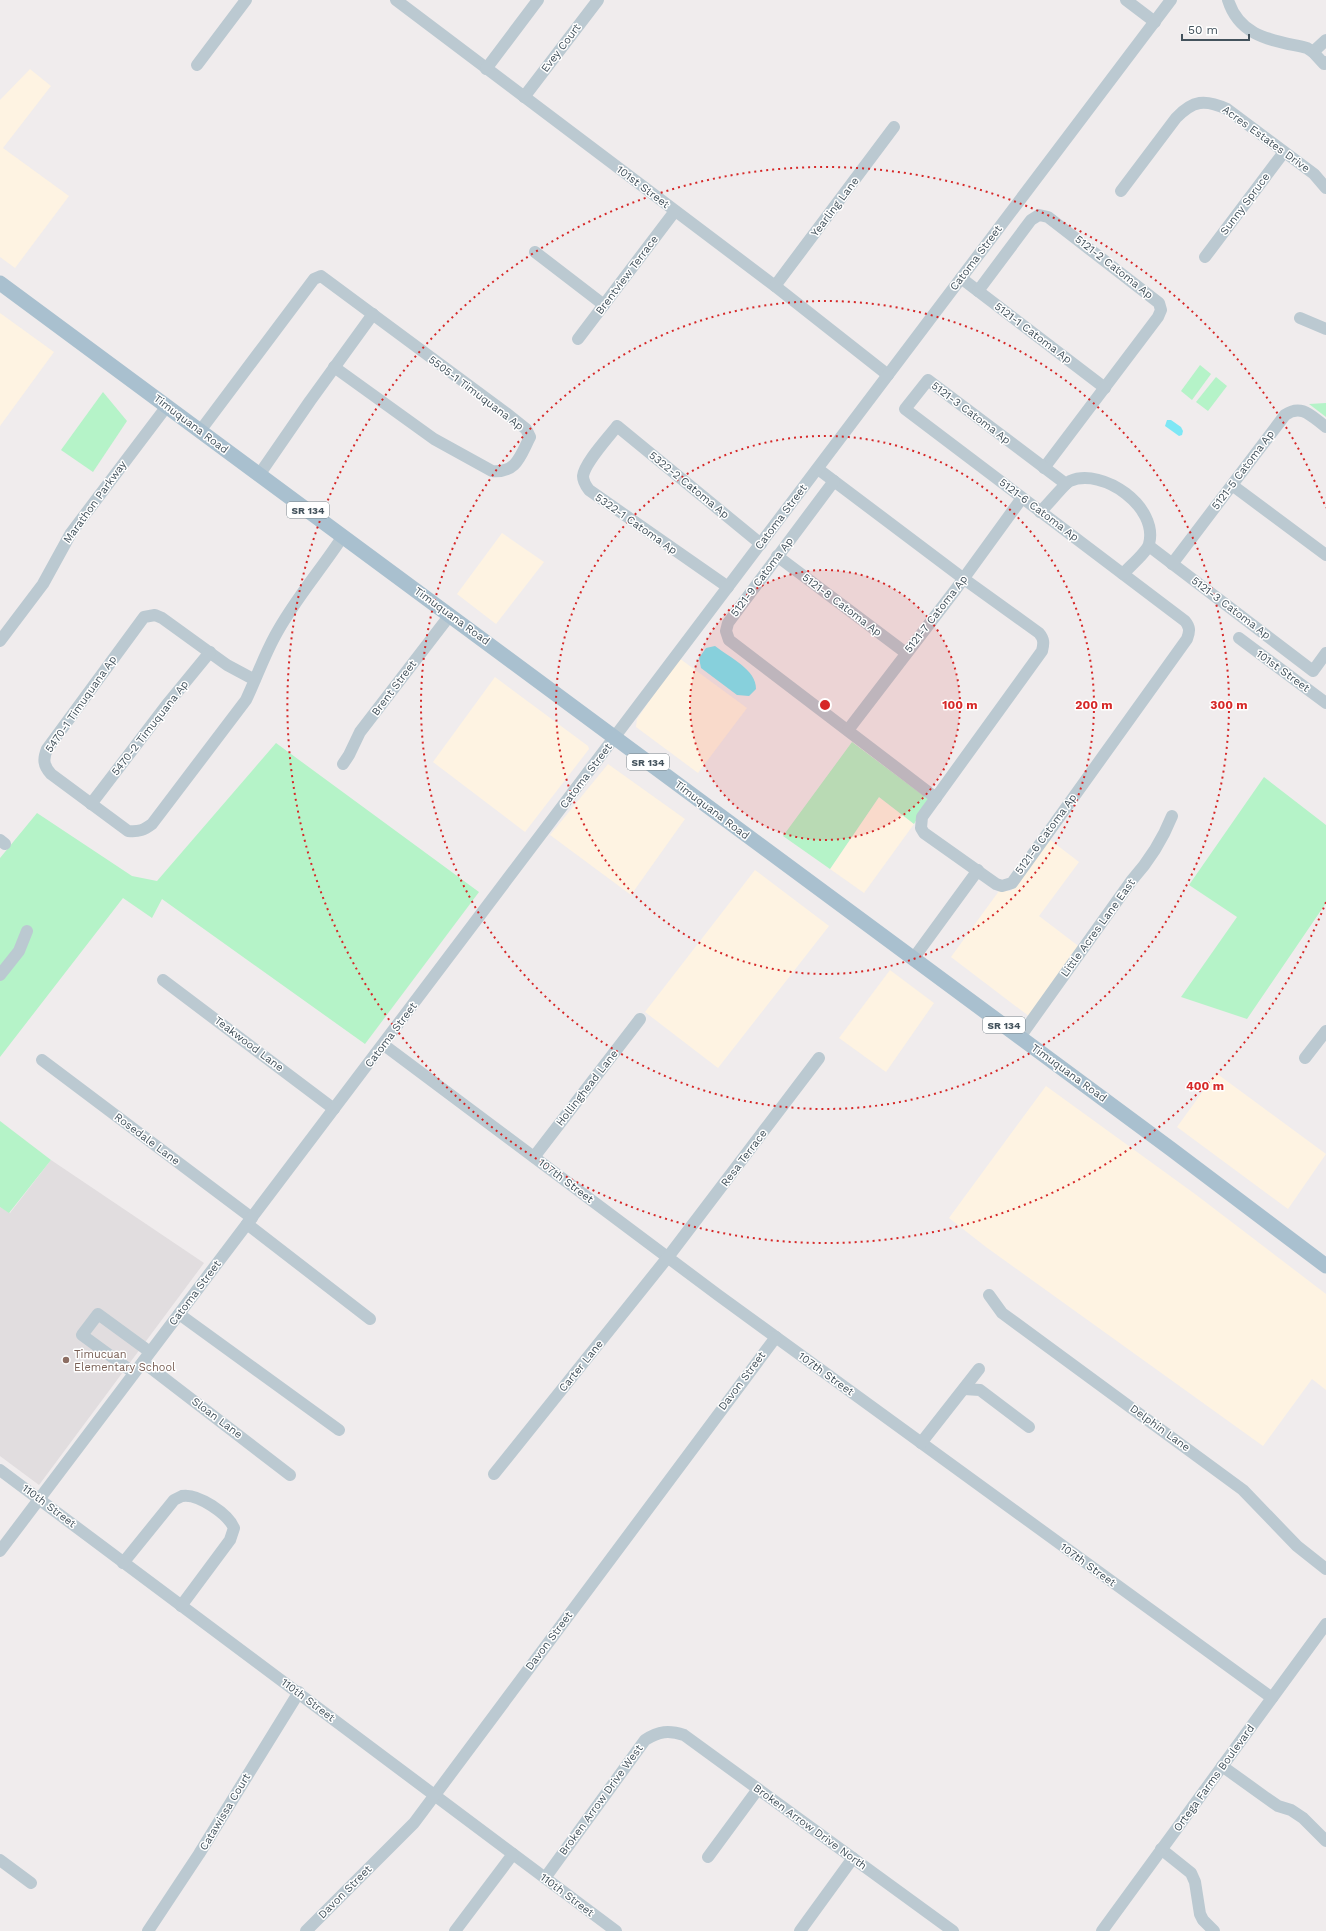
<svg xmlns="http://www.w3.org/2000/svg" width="1326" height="1931" font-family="'Work Sans',sans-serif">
<rect width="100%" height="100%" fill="#f0eced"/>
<!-- commercial -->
<g fill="#fef3e2">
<path d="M30,69L51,86L3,148L69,196L15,268L0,257V100Z"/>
<path d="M0,313L54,352L0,426Z"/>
<path d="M502,533L544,562L496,624L457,594Z"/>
<path d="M679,658L747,708L698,773L636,727L637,719Z"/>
<path d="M495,677L588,746L589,749L525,832L433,762Z"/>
<path d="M608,764L685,819L631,895L550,835Z"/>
<path d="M879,797L914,824L864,893L830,869Z"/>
<path d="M1049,839L1079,862L1039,916L1081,948L1030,1017L951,957L999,891H1011Z"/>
<path d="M755,870L829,926L718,1068L645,1012Z"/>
<path d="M890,970L934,1003L886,1072L839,1038Z"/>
<path d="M1216,1073L1326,1154L1288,1209L1177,1127Z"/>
<path d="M1046,1086L1195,1194L1326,1294V1390L1312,1379L1263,1446L986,1247L949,1218Z"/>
</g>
<!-- education -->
<path fill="#e1dddf" d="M51,1160L204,1263L39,1485L0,1456V1207L10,1213Z"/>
<!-- green -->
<g fill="#b5f3c8">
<path d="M1200,365L1211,374L1192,400L1181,391Z"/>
<path d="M1216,377L1227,386L1208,411L1196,402Z"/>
<path d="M103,392L127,421L93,472L61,450Z"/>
<path d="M1326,403V417L1309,404Z"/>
<path d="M852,742L928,799L914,824L879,797L830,869L783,836Z"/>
<path d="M276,743L479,892L365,1044L162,899L152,918L123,898L0,1057V858L37,813L132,876L157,881Z"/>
<path d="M1264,777L1326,825V903L1247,1019L1181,997L1237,917L1189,885Z"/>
<path d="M0,1121L51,1160L9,1213L0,1207Z"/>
</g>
<!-- water -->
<g fill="#7de7f5">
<path d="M1167,420H1171L1181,427L1183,431L1182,435L1179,436L1165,426Z"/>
<path d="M715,646C729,657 757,670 756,689L749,696L737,695L701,668L699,658L706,648Z"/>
</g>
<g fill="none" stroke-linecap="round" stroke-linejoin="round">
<!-- minor -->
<g stroke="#bbc9d1" stroke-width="12">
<path d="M396,0L775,286L888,375"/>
<path d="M1126,0L1155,22"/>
<path d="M1228,0C1240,38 1273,40 1307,48L1313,52"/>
<path d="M1326,40L1313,52L1324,64L1326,62"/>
<path d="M197,65L246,0"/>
<path d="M486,69L538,0"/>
<path d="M524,97L598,0"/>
<path d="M1121,191L1176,118C1193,100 1205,99 1227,109L1314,174L1326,188"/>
<path d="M535,252L604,305"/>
<path d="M1205,257L1284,152"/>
<path d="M961,278L1105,388"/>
<path d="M775,286L894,127"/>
<path d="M978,291L1031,220L1039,215L1048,217L1159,303L1161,310L1158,317L1044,468"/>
<path d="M1300,318L1326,329"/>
<path d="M578,339L675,211"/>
<path d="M200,431L314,279L321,276L506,413L526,429L530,437C520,456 517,473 492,471L434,439L334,367"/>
<path d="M818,469L964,579L1039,633C1044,639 1044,643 1042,651L922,817L921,828L924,833L996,884L1002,886L1012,883L1187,639C1190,631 1190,627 1185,621L905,409L928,380L1066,484"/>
<path d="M259,475L310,401L373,314"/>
<path d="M834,481L728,623L726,631L729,640L936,798"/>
<path d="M1232,485L1326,555"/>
<path d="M1040,512C1047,506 1065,483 1070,481C1103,467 1159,507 1149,544C1147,552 1129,567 1123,574"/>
<path d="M1149,546L1313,671L1326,653"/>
<path d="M777,556L906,653"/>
<path d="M1172,564L1285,415C1302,403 1312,417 1326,427"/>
<path d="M728,587L589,490C586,486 583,481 583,476C585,462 609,437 617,426L761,544"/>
<path d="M1239,638L1326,703"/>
<path d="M0,641L43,584L71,533L167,406"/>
<path d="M255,680L227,665L162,618L155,615L144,617L47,749C43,759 43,765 51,774L128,831C139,832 144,830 152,824L246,700C256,679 264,656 275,636C294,600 321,570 343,536"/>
<path d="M848,730L956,589L1022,498"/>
<path d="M343,764L349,755L360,732L450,615"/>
<path d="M91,804L169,702L210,652"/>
<path d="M0,840L5,844"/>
<path d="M913,959L978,870"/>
<path d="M0,975L19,951L27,931"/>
<path d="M163,980L334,1109"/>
<path d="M1020,1037L1132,880C1150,860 1162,841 1172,816"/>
<path d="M384,1045L718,1295L1272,1698"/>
<path d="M1305,1058L1326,1031"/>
<path d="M42,1060L252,1218"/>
<path d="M534,1157L640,1019"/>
<path d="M247,1224L370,1319"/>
<path d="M989,1295L1002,1313L1243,1490L1297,1546L1326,1569"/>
<path d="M179,1314L339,1430"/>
<path d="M143,1362L290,1475"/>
<path d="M134,1373L82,1335L98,1314L150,1352"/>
<path d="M964,1389L980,1390L1029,1427"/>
<path d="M921,1443L979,1369"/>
<path d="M0,1470L616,1931"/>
<path d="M494,1474L668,1257L819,1058"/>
<path d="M0,1551L1171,0"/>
<path d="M123,1563L174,1500C176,1499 180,1497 182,1496C198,1493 228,1514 234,1528L230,1540L181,1606"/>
<path d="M1222,1766L1265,1797L1278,1806L1291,1810L1303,1818L1326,1841"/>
<path d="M1161,1849L1191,1873L1195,1882L1200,1914L1203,1920L1214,1931"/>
<path d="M708,1857L758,1789"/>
<path d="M0,1860L31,1883"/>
<path d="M545,1878L645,1740C659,1731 669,1730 684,1735L953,1931"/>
<path d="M148,1931L199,1854L299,1692"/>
<path d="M306,1931L414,1823L776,1337"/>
<path d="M455,1931L513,1854"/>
<path d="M800,1931L853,1858"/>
<path d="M1102,1931L1326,1624"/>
</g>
<!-- major -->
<path stroke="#a9c0cf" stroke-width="15" d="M0,283L1171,1149L1326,1266"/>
</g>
<!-- distance rings -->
<circle cx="825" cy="705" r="135" fill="#d62828" fill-opacity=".12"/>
<g fill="none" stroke="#d62828" stroke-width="2" stroke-dasharray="2 4">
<circle cx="825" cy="705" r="135"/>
<circle cx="825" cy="705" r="269"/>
<circle cx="825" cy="705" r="404"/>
<path d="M1326 902A538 538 0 1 1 1326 508"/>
</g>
<!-- markers -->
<circle fill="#8d6e63" stroke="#fff" stroke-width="1.5" cx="66" cy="1360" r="4"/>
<g text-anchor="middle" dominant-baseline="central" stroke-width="3" stroke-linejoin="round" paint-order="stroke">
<!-- shield labels -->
<g fill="#fff" stroke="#7b868d" stroke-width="1">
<rect x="287" y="502" width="42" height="16" rx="3"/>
<rect x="627" y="754" width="42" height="16" rx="3"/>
<rect x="983" y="1017" width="42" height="16" rx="3"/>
</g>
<g font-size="10" font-weight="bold" fill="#43525c">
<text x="308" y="510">SR 134</text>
<text x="648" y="762">SR 134</text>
<text x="1004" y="1025">SR 134</text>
</g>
<!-- street labels -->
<g font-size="11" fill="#43525c" stroke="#fff">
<text transform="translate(561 48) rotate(-53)">Evey Court</text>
<text transform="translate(1266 139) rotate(36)">Acres Estates Drive</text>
<text transform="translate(643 187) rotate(37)">101st Street</text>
<text transform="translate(1245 204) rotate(-53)">Sunny Spruce</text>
<text transform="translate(835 207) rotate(-53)">Yearling Lane</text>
<text transform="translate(976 258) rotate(-53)">Catoma Street</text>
<text transform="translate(1114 267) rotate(38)">5121-2 Catoma Ap</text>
<text transform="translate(627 275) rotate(-53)">Brentview Terrace</text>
<text transform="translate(1033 333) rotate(37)">5121-1 Catoma Ap</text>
<text transform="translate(476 393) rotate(37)">5505-1 Timuquana Ap</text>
<text transform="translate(971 413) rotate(37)">5121-3 Catoma Ap</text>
<text transform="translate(191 424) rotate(37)">Timuquana Road</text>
<text transform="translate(1243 470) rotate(-53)">5121-5 Catoma Ap</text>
<text transform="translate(689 485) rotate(39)">5322-2 Catoma Ap</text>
<text transform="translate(95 502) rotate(-54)">Marathon Parkway</text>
<text transform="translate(1039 510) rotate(37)">5121-6 Catoma Ap</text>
<text transform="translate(781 517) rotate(-53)">Catoma Street</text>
<text transform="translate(636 524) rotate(35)">5322-1 Catoma Ap</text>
<text transform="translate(762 577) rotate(-53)">5121-9 Catoma Ap</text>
<text transform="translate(842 605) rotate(37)">5121-8 Catoma Ap</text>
<text transform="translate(1231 608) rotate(37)">5121-3 Catoma Ap</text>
<text transform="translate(936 614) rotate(-52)">5121-7 Catoma Ap</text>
<text transform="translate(452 616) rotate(36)">Timuquana Road</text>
<text transform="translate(1283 671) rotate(36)">101st Street</text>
<text transform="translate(394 688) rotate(-53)">Brent Street</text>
<text transform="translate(81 704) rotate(-55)">5470-1 Timuquana Ap</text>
<text transform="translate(150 728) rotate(-52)">5470-2 Timuquana Ap</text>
<text transform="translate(586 776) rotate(-53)">Catoma Street</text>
<text transform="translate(712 810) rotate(37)">Timuquana Road</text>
<text transform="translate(1046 834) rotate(-54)">5121-6 Catoma Ap</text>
<text transform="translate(1098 928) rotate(-54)">Little Acres Lane East</text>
<text transform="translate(391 1035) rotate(-53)">Catoma Street</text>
<text transform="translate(249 1044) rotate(37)">Teakwood Lane</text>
<text transform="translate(1069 1073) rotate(36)">Timuquana Road</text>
<text transform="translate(587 1088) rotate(-52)">Hollinghead Lane</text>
<text transform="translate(147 1139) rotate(37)">Rosedale Lane</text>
<text transform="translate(744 1158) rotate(-53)">Resa Terrace</text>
<text transform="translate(566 1181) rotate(37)">107th Street</text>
<text transform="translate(195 1293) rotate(-53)">Catoma Street</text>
<text transform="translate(581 1366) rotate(-51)">Carter Lane</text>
<text transform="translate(826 1374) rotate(36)">107th Street</text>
<text transform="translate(742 1381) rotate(-53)">Davon Street</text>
<text transform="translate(217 1418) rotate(37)">Sloan Lane</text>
<text transform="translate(1160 1428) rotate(36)">Delphin Lane</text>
<text transform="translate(49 1506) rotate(37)">110th Street</text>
<text transform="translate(1088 1565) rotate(36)">107th Street</text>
<text transform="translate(549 1641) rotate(-53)">Davon Street</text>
<text transform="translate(308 1700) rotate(37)">110th Street</text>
<text transform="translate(1214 1778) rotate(-54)">Ortega Farms Boulevard</text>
<text transform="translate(601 1800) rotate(-54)">Broken Arrow Drive West</text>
<text transform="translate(225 1812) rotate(-59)">Catawissa Court</text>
<text transform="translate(810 1827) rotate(36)">Broken Arrow Drive North</text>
<text transform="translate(345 1892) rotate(-45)">Davon Street</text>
<text transform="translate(567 1895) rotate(37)">110th Street</text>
</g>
<!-- education labels -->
<g font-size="11" fill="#785e54" stroke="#fff" text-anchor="start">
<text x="74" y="1354">Timucuan<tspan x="74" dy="13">Elementary School</tspan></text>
</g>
</g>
<circle cx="825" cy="705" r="6" fill="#d62828" stroke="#fff" stroke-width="2"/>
<g font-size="12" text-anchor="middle" font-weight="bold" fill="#d62828" stroke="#fff" stroke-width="3" stroke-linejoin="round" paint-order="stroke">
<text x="960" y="709">100 m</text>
<text x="1094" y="709">200 m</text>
<text x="1229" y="709">300 m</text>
<text x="1205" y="1090">400 m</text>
</g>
<!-- scale -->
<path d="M1182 34v6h67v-6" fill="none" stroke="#43525c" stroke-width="2"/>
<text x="1188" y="34" font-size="12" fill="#43525c" stroke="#ffffff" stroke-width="3" paint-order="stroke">50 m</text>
</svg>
